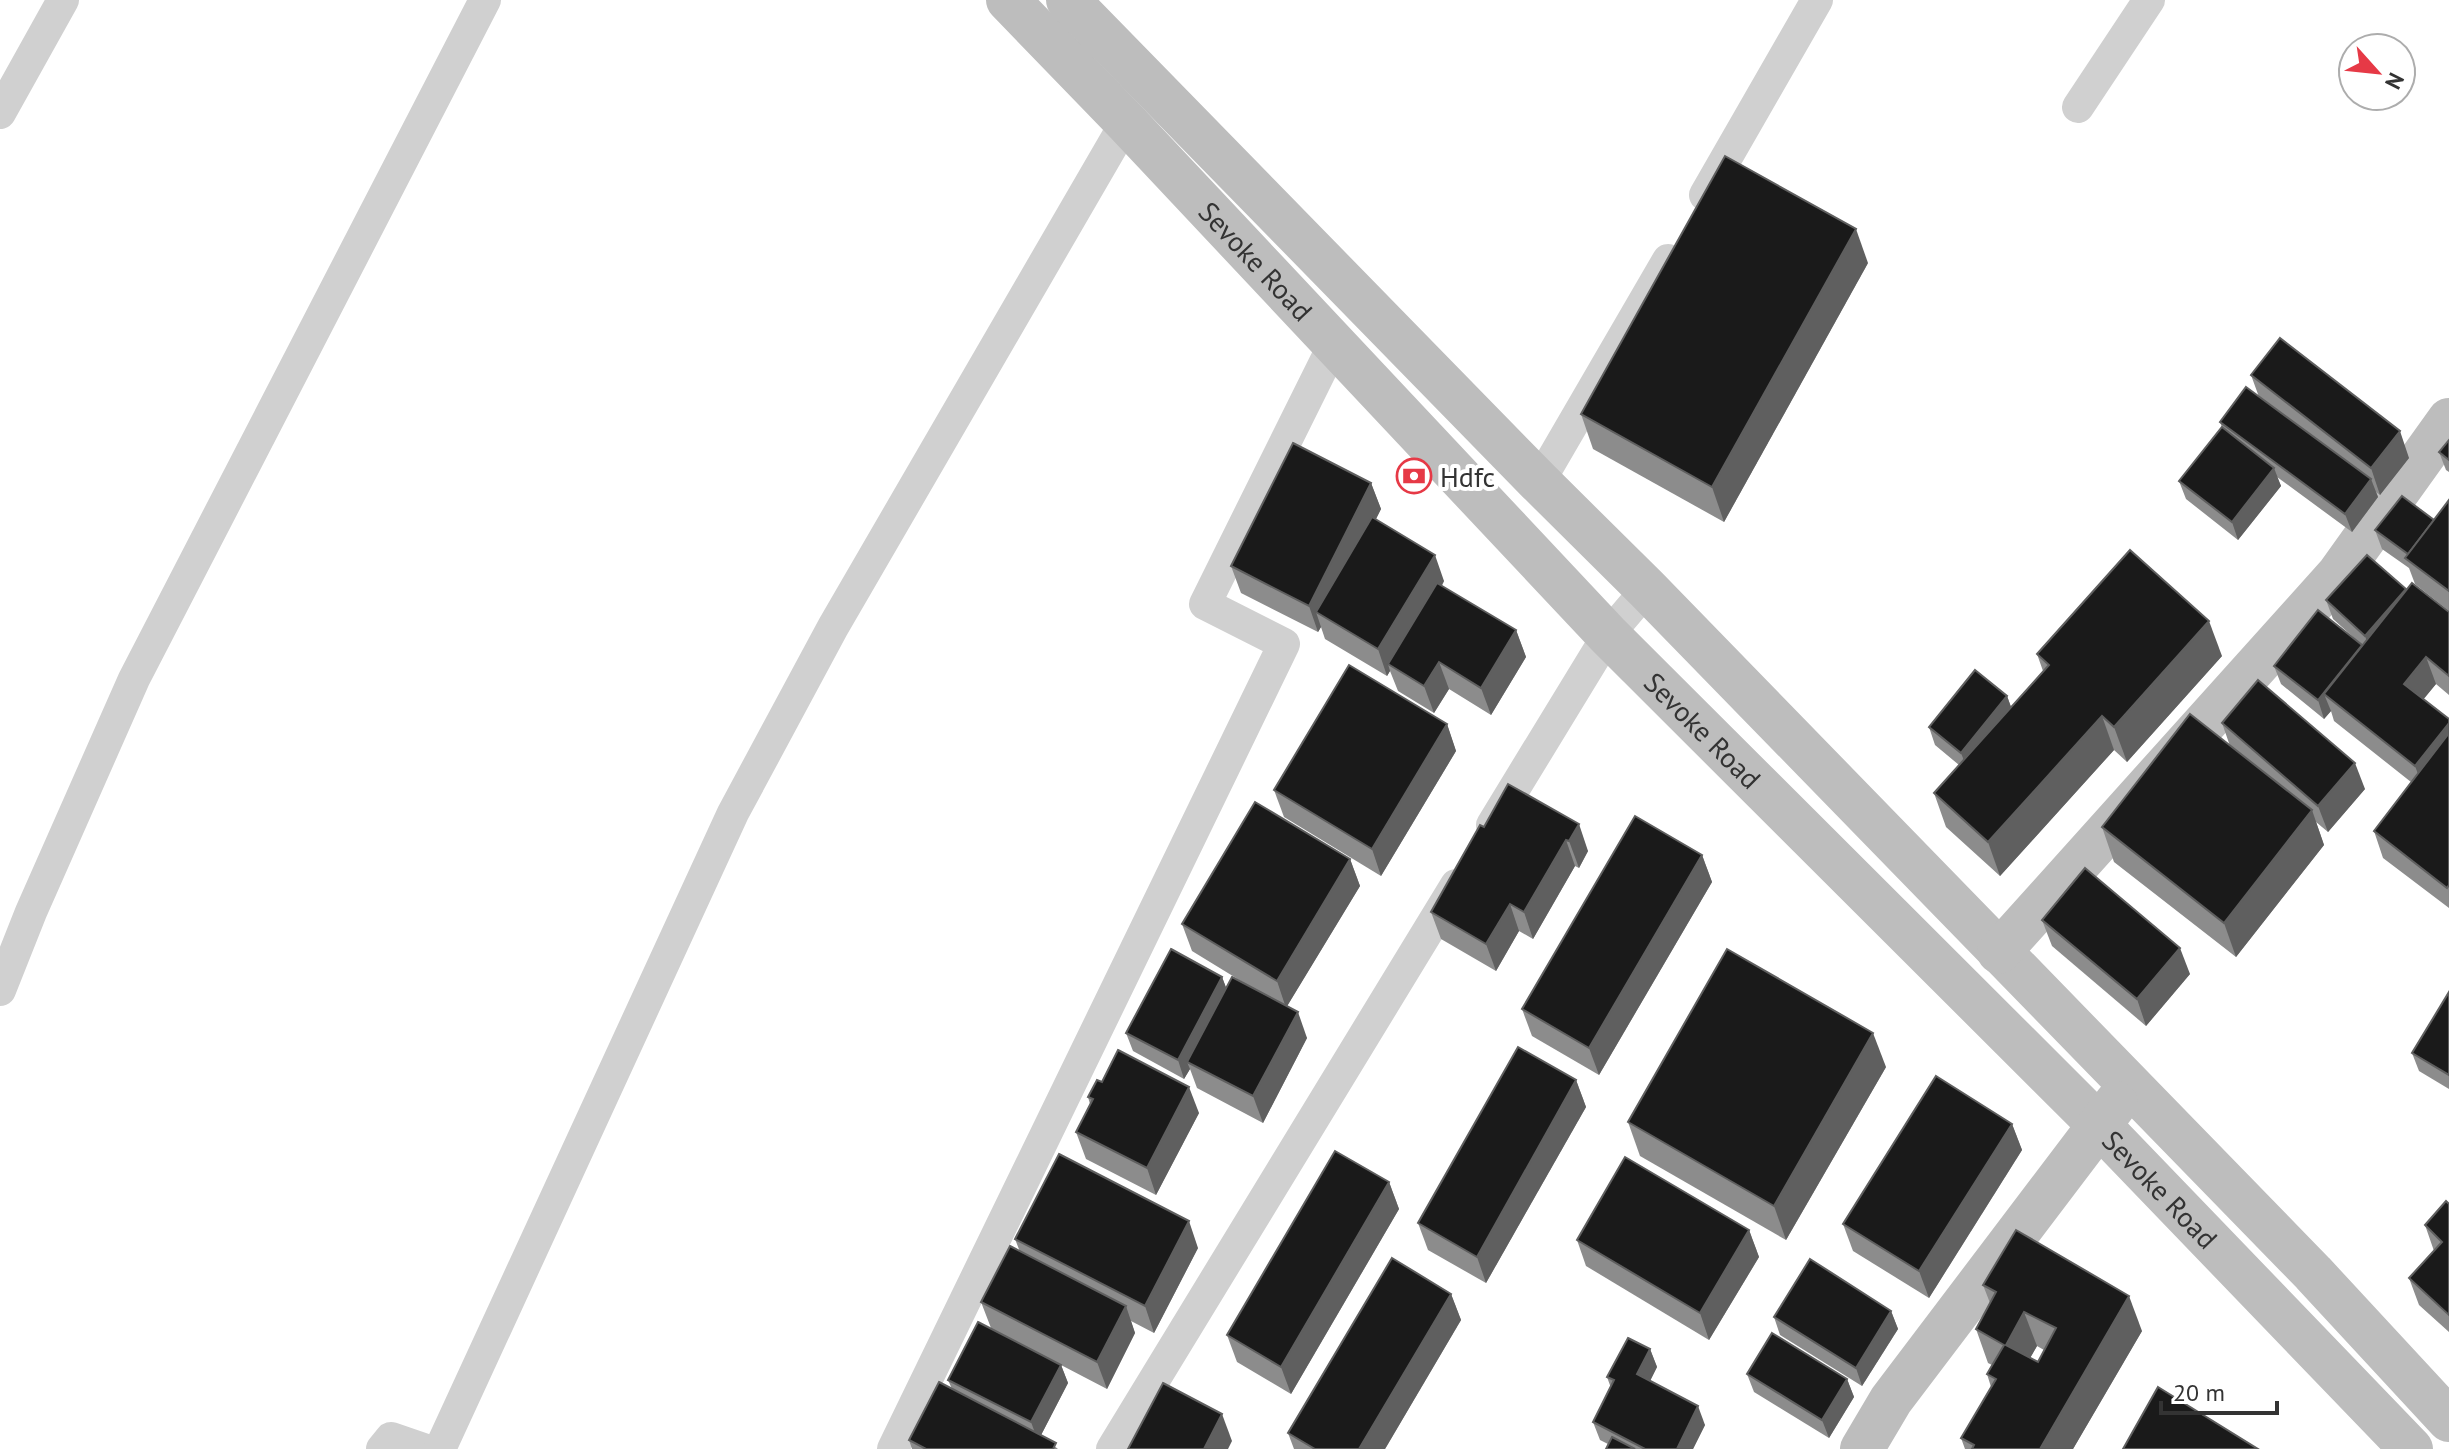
<svg xmlns="http://www.w3.org/2000/svg" width="2449" height="1449" font-family="'PT Sans',sans-serif">
<rect width="100%" height="100%" fill="#fff"/>
<g fill="none" stroke-linecap="round" stroke-linejoin="round">
<!-- street -->
<g stroke="#d0d0d0" stroke-width="32">
<path d="M2078,107L2149,0"/>
<path d="M0,113L63,0"/>
<path d="M1705,195L1817,0"/>
<path d="M1539,482L1668,260"/>
<path d="M1492,825L1608,635L1647,589"/>
<path d="M0,990L31,912L134,679L485,0"/>
<path d="M382,1449L391,1438L423,1449"/>
<path d="M440,1449L733,813L833,627L1126,122"/>
<path d="M893,1449L1284,644L1205,604L1334,344"/>
<path d="M1112,1449L1456,885"/>
</g>
<!-- secondary -->
<g stroke="#bdbdbd" stroke-width="44">
<path id="s1" d="M1008,0L1126,122L1608,635L2099,1125L2411,1449"/>
<path d="M1068,0L1539,482L1647,589L2313,1273L2449,1420"/>
<path d="M1999,952L2338,575L2449,420"/>
<path d="M1862,1449L1891,1400L2116,1103"/>
</g>
</g>
<!-- wall -->
<g fill="#8c8c8c" fill-rule="evenodd">
<path d="M1868,263L1724,522L1593,449L1581,414Z"/>
<path d="M2251,375L2409,458L2380,495L2376,492L2378,497L2352,532L2277,477L2281,486L2238,540L2186,499L2179,481L2222,427L2220,422L2259,397Z"/>
<path d="M2449,440V472L2446,470L2439,452Z"/>
<path d="M1371,483L1381,509L1376,519L1444,581L1442,586L1516,630L1526,657L1491,715L1449,689L1434,713L1398,691L1390,671L1387,676L1325,639L1321,627L1318,632L1241,593L1231,566Z"/>
<path d="M2449,500V611L2415,584L2409,568L2382,549L2375,530L2434,520Z"/>
<path d="M2406,589L2449,612V695L2436,684L2423,699L2449,719V908L2383,858L2374,831L2411,782L2334,721L2331,711L2324,719L2281,684L2274,666L2362,645L2333,619L2326,600Z"/>
<path d="M2037,654L2222,656L2127,762L2114,750L2000,876L1946,827L1934,793L1959,765L1935,745L1929,727L2007,696L2011,707L2043,671Z"/>
<path d="M2222,723L2365,789L2328,832L2316,822L2324,845L2236,957L2114,862L2102,827L2230,746Z"/>
<path d="M1447,724L1456,751L1381,876L1284,817L1274,790Z"/>
<path d="M1508,784L1588,851L1579,868L1575,866L1533,939L1519,931L1496,971L1441,939L1431,912L1484,827Z"/>
<path d="M1702,855L1712,882L1599,1075L1532,1036L1522,1009Z"/>
<path d="M1350,859L1360,886L1287,1006L1307,1038L1263,1123L1197,1088L1190,1069L1184,1079L1133,1051L1126,1033L1222,977L1226,988L1254,989L1192,951L1182,924Z"/>
<path d="M2042,920L2190,974L2146,1026L2052,946Z"/>
<path d="M2449,992V1089L2419,1071L2412,1053Z"/>
<path d="M1886,1067L1786,1240L1640,1156L1628,1122Z"/>
<path d="M1576,1080L1586,1107L1486,1283L1428,1250L1418,1223Z"/>
<path d="M1102,1082L1199,1113L1156,1195L1086,1159L1076,1132L1090,1104L1088,1097Z"/>
<path d="M2012,1124L2022,1150L1929,1298L1853,1251L1843,1224Z"/>
<path d="M1389,1182L1399,1209L1291,1394L1237,1362L1227,1335Z"/>
<path d="M2449,1204V1332L2419,1305L2409,1278L2434,1251L2425,1225Z"/>
<path d="M1749,1230L1759,1257L1709,1340L1586,1266L1577,1240Z"/>
<path d="M1015,1239L1198,1248L1154,1333L1131,1321L1135,1333L1107,1389L1061,1365L1068,1383L1041,1435L1058,1449H912L909,1440L952,1389L948,1380L991,1328L981,1302L1020,1252Z"/>
<path d="M1983,1285L2142,1331L2073,1449H1965L1961,1438L1991,1387L1987,1374L1992,1365L1988,1363L1976,1329L1990,1303ZM2037,1346L2044,1350L2038,1362L2030,1358Z"/>
<path d="M1451,1294L1461,1320L1385,1449H1294L1288,1433Z"/>
<path d="M1891,1311L1898,1329L1862,1386L1780,1335L1774,1317Z"/>
<path d="M1650,1349L1657,1367L1650,1381L1705,1425L1693,1449H1606L1608,1444L1600,1440L1593,1422L1611,1388L1607,1377Z"/>
<path d="M1747,1374L1847,1379L1854,1397L1829,1438L1754,1392Z"/>
</g>
<!-- shaded-wall -->
<g fill="#5f5f5f">
<path d="M1856,229L1868,263L1724,522L1712,487Z"/>
<path d="M2400,431L2409,458L2380,495L2371,468Z"/>
<path d="M2274,468L2281,486L2238,540L2232,522Z"/>
<path d="M2371,479L2378,497L2352,532L2345,514Z"/>
<path d="M1371,483L1381,509L1326,618L1316,612L1321,627L1318,632L1309,606Z"/>
<path d="M1435,555L1444,581L1393,667L1388,664L1390,671L1387,676L1378,649Z"/>
<path d="M2406,589L2371,654L2365,636Z"/>
<path d="M2209,621L2222,656L2127,762L2114,727Z"/>
<path d="M1516,630L1526,657L1491,715L1481,688Z"/>
<path d="M2362,645L2324,694L2331,711L2324,719L2318,700Z"/>
<path d="M2426,657L2436,684L2414,711L2404,684Z"/>
<path d="M1439,662L1449,689L1434,713L1424,686Z"/>
<path d="M2007,696L2014,715L1968,771L1961,753Z"/>
<path d="M2102,716L2114,750L2000,876L1988,842Z"/>
<path d="M2449,723V762L2425,793L2415,766Z"/>
<path d="M1447,724L1456,751L1381,876L1372,849Z"/>
<path d="M2355,763L2365,789L2328,832L2318,806Z"/>
<path d="M2312,810L2324,845L2236,957L2224,923Z"/>
<path d="M1579,824L1588,851L1579,868L1569,841Z"/>
<path d="M1566,840L1575,866L1533,939L1524,912Z"/>
<path d="M1702,855L1712,882L1599,1075L1589,1048Z"/>
<path d="M1350,859L1360,886L1286,1008L1277,981Z"/>
<path d="M1510,904L1519,931L1496,971L1486,944Z"/>
<path d="M2180,948L2190,974L2146,1026L2137,999Z"/>
<path d="M1222,977L1229,995L1187,1062L1190,1069L1184,1079L1178,1060Z"/>
<path d="M1298,1012L1307,1038L1263,1123L1253,1096Z"/>
<path d="M1873,1033L1886,1067L1786,1240L1774,1206Z"/>
<path d="M1576,1080L1586,1107L1486,1283L1477,1257Z"/>
<path d="M1189,1087L1199,1113L1156,1195L1147,1168Z"/>
<path d="M2012,1124L2022,1150L1929,1298L1919,1271Z"/>
<path d="M1389,1182L1399,1209L1291,1394L1281,1367Z"/>
<path d="M1189,1221L1198,1248L1154,1333L1145,1306Z"/>
<path d="M1749,1230L1759,1257L1709,1340L1700,1313Z"/>
<path d="M1451,1294L1461,1320L1385,1449H1359Z"/>
<path d="M2129,1296L2142,1331L2073,1449H2040Z"/>
<path d="M1126,1306L1135,1333L1107,1389L1097,1362Z"/>
<path d="M1891,1311L1898,1329L1862,1386L1856,1368Z"/>
<path d="M2024,1312L2037,1346L2018,1379L2006,1345Z"/>
<path d="M1650,1349L1657,1367L1644,1393L1637,1374Z"/>
<path d="M1061,1365L1068,1383L1038,1441L1031,1422Z"/>
<path d="M1847,1379L1854,1397L1829,1438L1822,1420Z"/>
<path d="M1698,1406L1705,1425L1693,1449H1677Z"/>
<path d="M1222,1414L1232,1441L1228,1449H1204Z"/>
</g>
<!-- building -->
<g fill="#1a1a1a" stroke="#5f5f5f" stroke-width="2" fill-rule="evenodd">
<path d="M1725,156L1856,229L1712,487L1581,414Z"/>
<path d="M2280,338L2400,431L2371,468L2251,375Z"/>
<path d="M2246,387L2371,479L2345,514L2220,422Z"/>
<path d="M2222,427L2274,468L2232,522L2179,481Z"/>
<path d="M2449,440V460L2439,452Z"/>
<path d="M1293,443L1371,483L1309,606L1231,566Z"/>
<path d="M2402,496L2434,520L2408,554L2375,530Z"/>
<path d="M2449,500V591L2405,558Z"/>
<path d="M1372,517L1435,555L1378,649L1316,612Z"/>
<path d="M2130,550L2209,621L2114,727L2102,716L1988,842L1934,793L2049,665L2037,654Z"/>
<path d="M2367,555L2406,589L2365,636L2326,600Z"/>
<path d="M1437,583L1516,630L1481,688L1439,662L1424,686L1388,664Z"/>
<path d="M2412,583L2449,612V676L2426,657L2404,684L2449,719V723L2415,766L2324,694Z"/>
<path d="M2318,610L2362,645L2318,700L2274,666Z"/>
<path d="M1349,665L1447,724L1372,849L1274,790Z"/>
<path d="M1975,670L2007,696L1961,753L1929,727Z"/>
<path d="M2258,680L2355,763L2318,806L2222,723Z"/>
<path d="M2190,714L2312,810L2224,923L2102,827Z"/>
<path d="M2449,733V885L2447,888L2374,831Z"/>
<path d="M1508,784L1579,824L1569,841L1566,840L1524,912L1510,904L1486,944L1431,912L1480,825L1484,827Z"/>
<path d="M1255,802L1350,859L1277,981L1182,924Z"/>
<path d="M1635,816L1702,855L1589,1048L1522,1009Z"/>
<path d="M2085,868L2180,948L2137,999L2042,920Z"/>
<path d="M1171,949L1222,977L1178,1060L1126,1033Z"/>
<path d="M1727,949L1873,1033L1774,1206L1628,1122Z"/>
<path d="M1232,977L1298,1012L1253,1096L1187,1062Z"/>
<path d="M2449,992V1075L2412,1053Z"/>
<path d="M1518,1047L1576,1080L1477,1257L1418,1223Z"/>
<path d="M1118,1050L1189,1087L1147,1168L1076,1132L1093,1099L1088,1097L1097,1080L1102,1082Z"/>
<path d="M1936,1076L2012,1124L1919,1271L1843,1224Z"/>
<path d="M1335,1151L1389,1182L1281,1367L1227,1335Z"/>
<path d="M1059,1154L1189,1221L1145,1306L1015,1239Z"/>
<path d="M1625,1157L1749,1230L1700,1313L1577,1240Z"/>
<path d="M2446,1201L2449,1204V1315L2409,1278L2442,1242L2425,1225Z"/>
<path d="M2016,1230L2129,1296L2040,1449H1972L1974,1445L1961,1438L1996,1379L1987,1374L2004,1345L1976,1329L1996,1292L1983,1285ZM2024,1312L2056,1328L2038,1362L2006,1345Z"/>
<path d="M1010,1246L1126,1306L1097,1362L981,1302Z"/>
<path d="M1392,1258L1451,1294L1359,1449H1315L1288,1433Z"/>
<path d="M1810,1259L1891,1311L1856,1368L1774,1317Z"/>
<path d="M978,1322L1061,1365L1031,1422L948,1380Z"/>
<path d="M1772,1333L1847,1379L1822,1420L1747,1374Z"/>
<path d="M1628,1338L1650,1349L1637,1374L1698,1406L1677,1449H1645L1593,1422L1614,1380L1607,1377Z"/>
<path d="M939,1382L1056,1443L1053,1449H926L909,1440Z"/>
<path d="M1163,1383L1222,1414L1204,1449H1128Z"/>
<path d="M2158,1387L2258,1449H2123Z"/>
<path d="M1612,1437L1635,1449H1606Z"/>
</g>
<!-- icons -->
<defs>
<g id="bank-ring" transform="scale(1.8)"><circle r="9.5" fill="#fff" stroke="#e63946" stroke-width="1.5"/><path d="M-6-4H6V4H-6ZM0-2.3a2.3 2.3 0 1 0 0 4.6a2.3 2.3 0 1 0 0-4.6Z" fill="#e63946"/></g>
</defs>
<g fill-rule="evenodd">
<use href="#bank-ring" x="1414" y="476"/>
</g>
<g text-anchor="middle" dominant-baseline="central" stroke-width="8" stroke-linejoin="round" paint-order="stroke">
<!-- street labels -->
<g font-size="28" fill="#333" stroke="#fff">
<text stroke="none"><textPath href="#s1" startOffset="360">Sevoke Road</textPath></text>
<text stroke="none"><textPath href="#s1" startOffset="1008">Sevoke Road</textPath></text>
<text stroke="none"><textPath href="#s1" startOffset="1656">Sevoke Road</textPath></text>
</g>
<!-- poi labels -->
<g font-size="28" fill="#333" stroke="#fff" text-anchor="start">
<text x="1440" y="476">Hdfc</text>
</g>
</g>
<!-- north arrow -->
<g transform="translate(2377 72) rotate(117)"><circle r="38" fill="#ffffff" stroke="#adadad" stroke-width="2"/>
<path d="M0-6L14 30L0 20L-14 30Z" fill="#e63946"/>
<text y="-12" font-size="22" font-weight="bold" text-anchor="middle" fill="#333333">N</text>
</g>
<!-- scale -->
<path d="M2161 1401v12h116v-12" fill="none" stroke="#333333" stroke-width="4"/>
<text x="2173" y="1401" font-size="24" fill="#333333" stroke="#ffffff" stroke-width="6" paint-order="stroke">20 m</text>
</svg>
